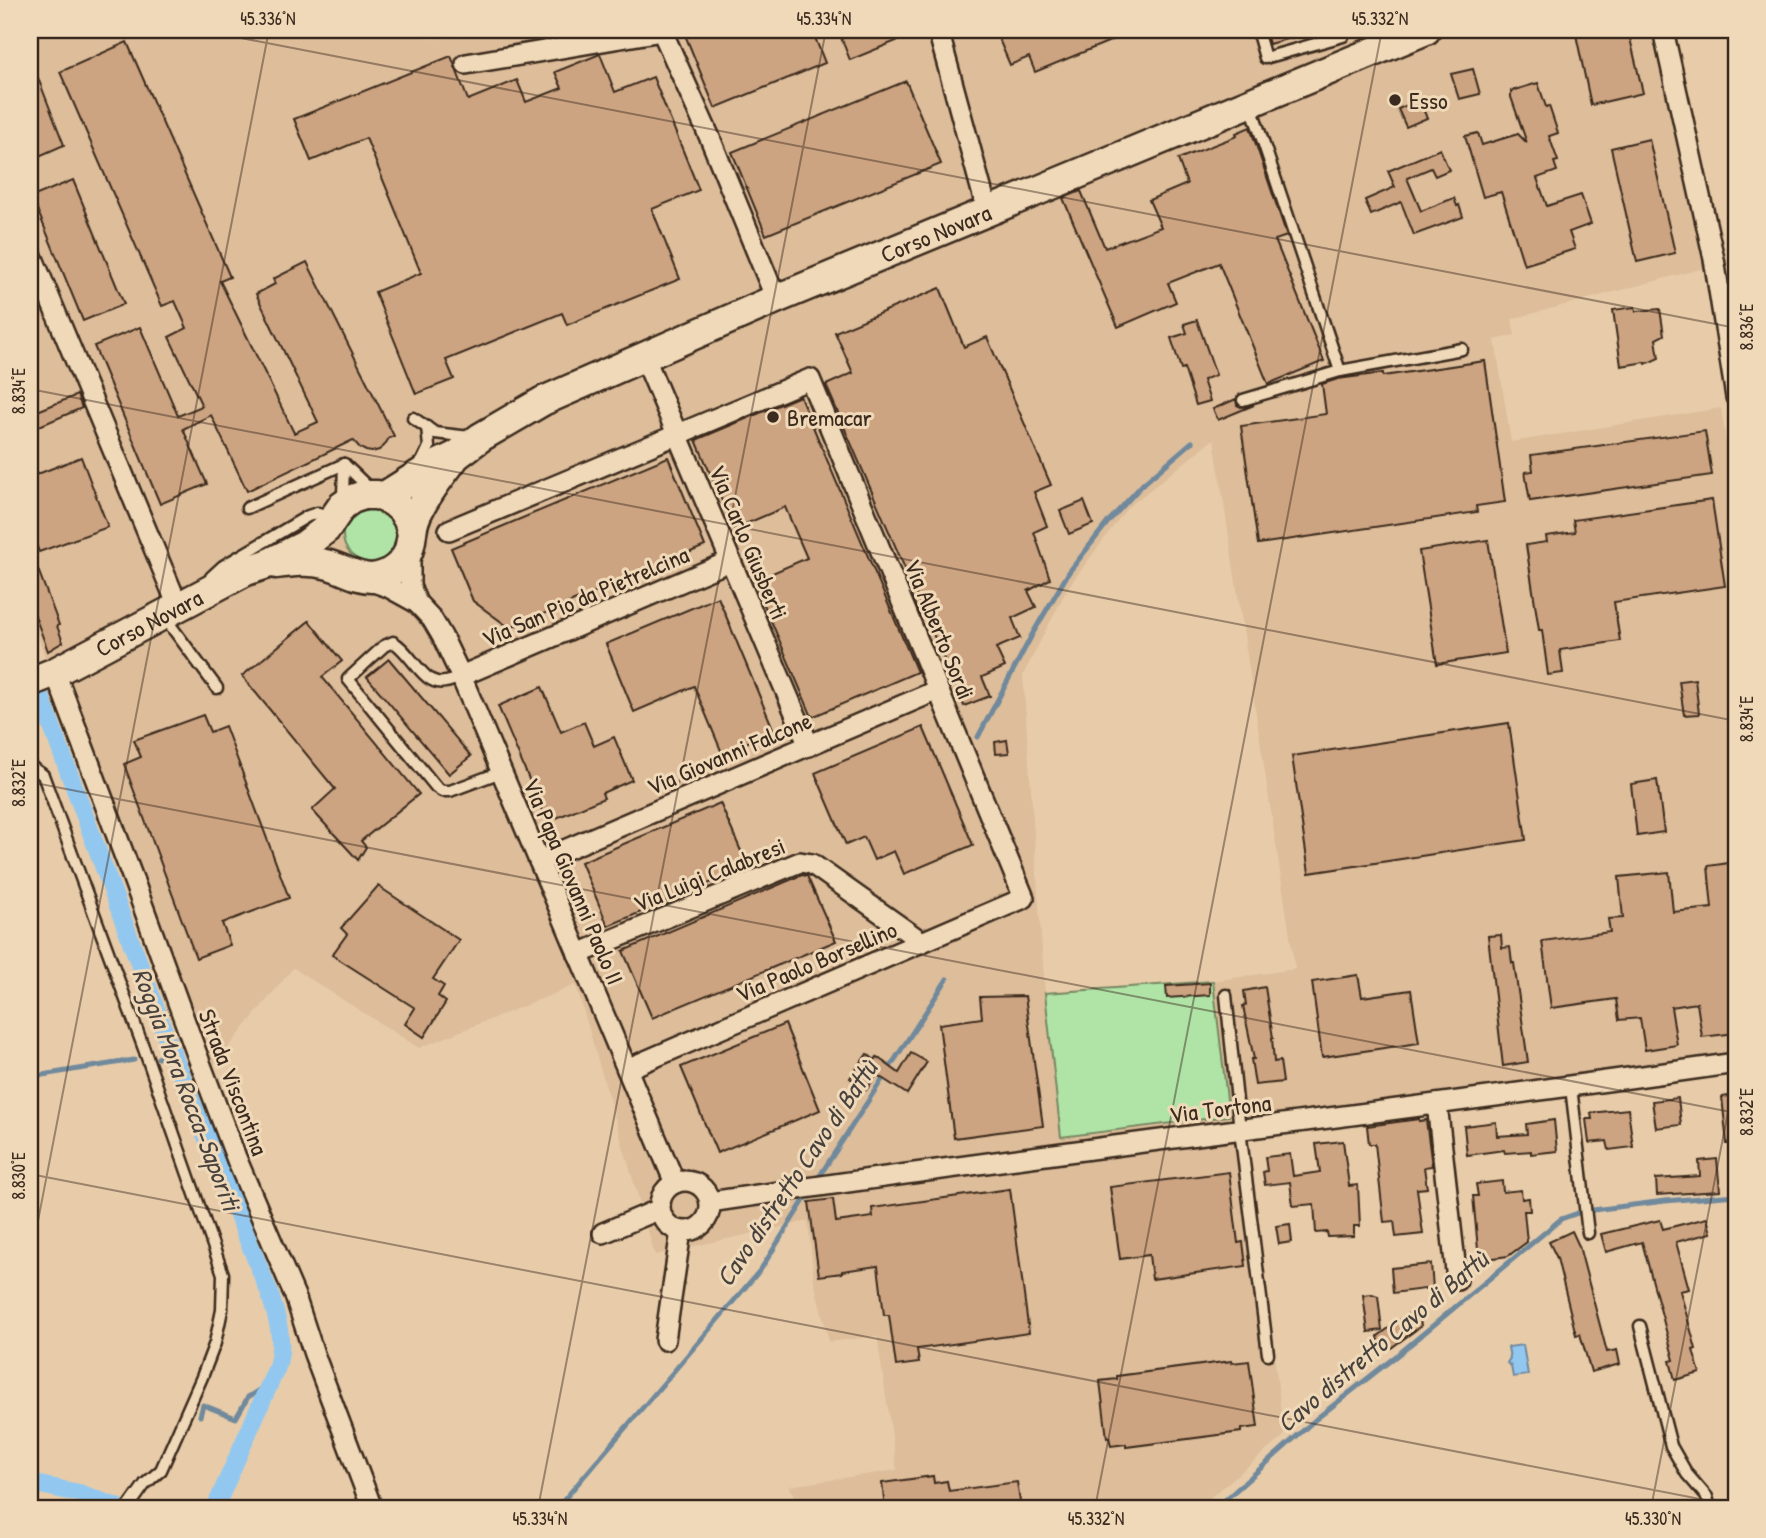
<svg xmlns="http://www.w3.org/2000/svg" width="1766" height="1538" font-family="'Patrick Hand',sans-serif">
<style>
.built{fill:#ddbd9a;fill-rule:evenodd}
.green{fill:#b0e4a6;stroke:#768762;stroke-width:2}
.water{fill:#92c8f0;stroke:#6f899c;stroke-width:2}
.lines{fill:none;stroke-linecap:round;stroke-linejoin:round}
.stream{stroke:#6f899c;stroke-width:5}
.canal{stroke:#92c8f0;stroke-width:18}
.building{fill:#cda481;stroke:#3b2a1e;stroke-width:2}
.lane-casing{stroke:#3b2a1e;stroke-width:15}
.street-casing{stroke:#3b2a1e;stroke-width:24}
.secondary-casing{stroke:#3b2a1e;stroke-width:33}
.lane{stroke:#f0d9b8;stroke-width:10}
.street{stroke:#f0d9b8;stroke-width:19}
.secondary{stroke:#f0d9b8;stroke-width:28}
.ticks{fill:none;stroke:#3b2a1e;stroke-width:2;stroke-opacity:0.45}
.poi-dot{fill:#3b2a1e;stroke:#f0d9b8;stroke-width:2.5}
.labels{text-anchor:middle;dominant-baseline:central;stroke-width:6;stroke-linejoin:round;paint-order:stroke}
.poi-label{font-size:24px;fill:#3b2a1e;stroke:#f0d9b8;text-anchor:start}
.street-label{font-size:24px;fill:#3b2a1e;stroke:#f0d9b8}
.water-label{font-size:26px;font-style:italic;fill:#48423e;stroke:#f0d9b8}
.neatline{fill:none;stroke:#3b2a1e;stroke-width:2.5}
.ticks-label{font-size:18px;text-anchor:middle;fill:#3b2a1e}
</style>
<rect width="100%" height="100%" fill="#e8cca9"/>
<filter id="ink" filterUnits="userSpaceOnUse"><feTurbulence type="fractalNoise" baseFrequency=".0143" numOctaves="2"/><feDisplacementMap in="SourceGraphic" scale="14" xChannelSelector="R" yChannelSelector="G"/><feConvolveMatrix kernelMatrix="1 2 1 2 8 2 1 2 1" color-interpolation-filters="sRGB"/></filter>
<g filter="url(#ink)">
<path class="built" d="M30 30H386L434 39 527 30H1651L1704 268 1512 319 1515 335 1495 340 1511 442 1721 408 1736 506V1057L1245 1119 1284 1436 1198 1508H800L789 1486 897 1470 877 1336 829 1342 814 1281 808 1221 655 1255 576 985 419 1048 293 968 214 1065 94 760 75 696 46 659 30 616ZM1214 439 1295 969 1213 981 1061 1137 1045 993 1023 675 1067 589 1127 508Z"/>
<g class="green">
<circle cx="370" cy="535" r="27"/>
<polygon points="1213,981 1229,1116 1061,1137 1045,993"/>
</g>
<polygon class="water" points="1523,1345 1528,1375 1513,1377 1511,1366 1507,1363 1510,1358 1508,1347"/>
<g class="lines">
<g class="stream">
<polyline points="978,737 1033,633 1069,572 1108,522 1143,484 1192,442"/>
<polyline points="158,1058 171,1050"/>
<polyline points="30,1077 134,1060"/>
<polyline points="817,1180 947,979"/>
<polyline points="1593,1210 1665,1201 1736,1195"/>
<polyline points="200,1416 203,1405 236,1418 248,1397 269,1384"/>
<polyline points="557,1508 761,1269 808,1194"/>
<polyline points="1216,1508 1316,1419 1400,1353 1561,1219 1578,1213"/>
</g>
<g class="canal">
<path d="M30 667 171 1050 269 1292C277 1317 285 1340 277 1367L215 1508"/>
<polyline points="30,1483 79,1493 119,1508"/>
</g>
</g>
<g class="building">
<polygon points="683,30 812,30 825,63 715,108"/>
<polygon points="838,30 923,30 850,60"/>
<polygon points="995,30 1137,30 1035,72 1029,57 1010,65"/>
<polygon points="1265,30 1304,30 1305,34 1269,44"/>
<polygon points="1575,30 1628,30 1643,93 1591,105"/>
<polygon points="127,42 230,277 220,281 294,433 318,422 256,294 275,284 273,279 307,262 394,436 389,438 384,446 379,450 372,452 366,451 360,448 353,440 247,491 211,415 183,429 207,484 160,504 94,346 140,327 178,416 202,406 169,337 187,328 175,301 162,306 60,72"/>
<polygon points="600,54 615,92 653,77 699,190 652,209 680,279 567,325 562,313 446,360 454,379 416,394 375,292 421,273 366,138 311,161 294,119 451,56 468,100 517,80 526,102 562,88 555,72"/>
<polygon points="31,60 64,145 30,160 30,61"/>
<polygon points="1473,69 1480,94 1459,99 1451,74"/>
<polygon points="906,81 941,164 766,235 732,152"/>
<polygon points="1538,83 1546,107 1549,106 1558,133 1549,136 1558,161 1554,162 1557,171 1537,178 1547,206 1581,195 1591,224 1569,232 1575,249 1524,265 1501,192 1483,197 1465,136 1478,133 1482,145 1518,134 1527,143 1511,97 1511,91"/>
<polygon points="1419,100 1427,118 1406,127 1398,109"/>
<polygon points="1250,127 1287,236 1275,240 1324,361 1268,384 1219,263 1168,283 1176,302 1118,327 1063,198 1081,191 1105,248 1161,227 1149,200 1187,184 1178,159 1237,136 1236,133"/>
<polygon points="1649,139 1675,253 1637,262 1611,148"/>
<polygon points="1440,149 1449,170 1435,176 1431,168 1407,178 1421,211 1454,198 1457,206 1459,205 1463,217 1414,235 1401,202 1371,215 1365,200 1395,187 1388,171"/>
<polygon points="73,180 124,304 83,321 32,197"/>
<polygon points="940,288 964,347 987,337 1051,485 1034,492 1047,526 1034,532 1050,579 1028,591 1036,607 1012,618 1020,638 996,648 1005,667 982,677 990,696 964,706 826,385 853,373 835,332"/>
<polygon points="1635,307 1636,311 1660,309 1664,335 1656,339 1659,358 1646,364 1645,362 1621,366 1613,310"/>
<polygon points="1197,320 1216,375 1203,380 1210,401 1196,405 1184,368 1181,369 1171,338 1187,333 1184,324"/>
<polygon points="1485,361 1505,502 1476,506 1477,512 1258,544 1241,426 1326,414 1322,384 1338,379 1383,373 1383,376"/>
<polygon points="77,395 82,408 30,430 30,414"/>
<polygon points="800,396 917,672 812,717 754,581 807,558 785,507 734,529 696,440"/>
<polygon points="1236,399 1237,405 1241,407 1254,405 1218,420 1213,409"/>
<polygon points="1705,431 1712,475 1530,501 1525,472 1533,471 1531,455"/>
<polygon points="81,457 108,527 39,552 30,529 30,477"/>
<polygon points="668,457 705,546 510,628 473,601 451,548"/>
<polygon points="1712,500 1725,586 1614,602 1620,641 1560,650 1563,673 1548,675 1542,630 1539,630 1526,545 1547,542 1546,536 1575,532 1573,520"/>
<polygon points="1084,501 1093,524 1069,534 1060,511"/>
<polygon points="1488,540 1506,653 1437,664 1419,551"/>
<polygon points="30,551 31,551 59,625 57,626 63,642 48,651 32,608 34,607 30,596"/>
<polygon points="718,597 774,731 722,753 694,686 634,712 606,644"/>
<polygon points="309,621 342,661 322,677 419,794 361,841 366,847 358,860 312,810 335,789 242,676"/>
<polygon points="389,659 471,756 449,774 367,677"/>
<polygon points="1695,679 1699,714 1684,715 1679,681"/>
<polygon points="542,687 561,732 584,722 594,746 614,737 632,780 602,793 604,798 547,822 498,706"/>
<polygon points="203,715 210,732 225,726 289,898 222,923 230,945 196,958 124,764 141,757 134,740"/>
<polygon points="1509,723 1526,840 1309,873 1292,756"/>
<polygon points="923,727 973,845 904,874 894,851 874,860 864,837 846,845 815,773"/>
<polygon points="1007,740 1009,753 996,754 995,742"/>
<polygon points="1657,780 1664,832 1637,836 1631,784"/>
<polygon points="720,803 748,867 608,926 581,862"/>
<polygon points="1736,862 1736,1033 1702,1037 1697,1003 1671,1007 1677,1045 1645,1050 1640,1018 1619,1020 1616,999 1551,1008 1542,941 1610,932 1608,919 1623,918 1619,877 1669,872 1673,912 1712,908 1708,866"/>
<polygon points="802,875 807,876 836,941 652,1018 623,951"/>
<polygon points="378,886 459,940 433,979 444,986 438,996 446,1002 424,1037 405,1024 415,1008 332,955 347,934 341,928"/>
<polygon points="1501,935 1502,948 1510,947 1512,963 1514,963 1528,1062 1503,1066 1488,936"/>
<polygon points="1358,975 1362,997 1411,990 1419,1043 1322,1057 1312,982"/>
<polygon points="1210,983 1210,995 1167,998 1166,986"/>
<polygon points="1265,987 1273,1038 1272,1038 1274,1062 1280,1061 1283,1082 1255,1085 1251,1059 1254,1059 1243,1006 1246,1005 1244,991"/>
<polygon points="1025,996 1043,1126 954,1138 939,1024 982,1018 980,997"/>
<polygon points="785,1024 820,1110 717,1153 681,1067"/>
<polygon points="911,1053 927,1062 907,1094 877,1075 866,1090 850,1078 867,1054 875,1060 877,1057 899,1073"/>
<polygon points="1735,1095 1736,1144 1727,1144 1722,1097"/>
<polygon points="1678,1098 1681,1125 1656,1128 1652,1101"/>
<polygon points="1628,1109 1633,1147 1609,1150 1607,1141 1589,1143 1586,1119 1592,1119 1591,1113"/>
<polygon points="1419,1119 1419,1121 1426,1120 1432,1166 1424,1167 1427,1188 1417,1189 1423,1234 1396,1237 1394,1221 1384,1222 1375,1144 1369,1144 1367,1126"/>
<polygon points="1554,1120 1557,1151 1531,1154 1531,1151 1505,1153 1504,1150 1467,1155 1464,1126 1496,1122 1497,1136 1527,1134 1526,1124"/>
<polygon points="1343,1141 1349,1186 1358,1185 1360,1226 1354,1226 1354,1236 1328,1237 1327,1232 1316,1233 1314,1204 1293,1206 1290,1182 1265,1185 1263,1172 1267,1171 1265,1157 1290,1154 1293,1176 1320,1172 1316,1144"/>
<polygon points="1717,1159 1720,1191 1657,1195 1656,1179 1700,1176 1699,1161"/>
<polygon points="1229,1172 1238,1243 1243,1242 1246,1266 1152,1279 1149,1255 1120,1259 1110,1187"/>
<polygon points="1502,1181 1503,1192 1521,1190 1522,1199 1529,1198 1530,1211 1524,1211 1527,1242 1508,1256 1479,1260 1473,1196 1478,1196 1476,1184"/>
<polygon points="1010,1189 1029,1333 917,1349 919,1363 896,1366 889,1315 884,1315 878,1266 842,1271 842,1273 819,1276 809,1202 833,1199 836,1222 873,1217 872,1208"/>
<polygon points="1707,1218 1711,1233 1676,1242 1689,1289 1680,1291 1696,1349 1693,1350 1700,1373 1675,1380 1670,1361 1674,1360 1642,1242 1606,1252 1601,1234 1660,1220 1663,1229"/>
<polygon points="1290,1224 1292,1242 1279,1244 1276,1226"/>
<polygon points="1572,1231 1579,1246 1607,1352 1617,1350 1620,1364 1591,1372 1580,1334 1576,1335 1557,1258 1549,1242"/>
<polygon points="1431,1264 1433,1288 1393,1293 1391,1268"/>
<polygon points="1372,1294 1378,1296 1382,1330 1368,1332 1363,1295"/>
<polygon points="1411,1312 1420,1317 1421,1326 1391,1348 1380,1349 1378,1336"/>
<polygon points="1232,1361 1232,1363 1249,1361 1258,1427 1241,1429 1241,1432 1126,1447 1126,1444 1111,1446 1109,1437 1107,1438 1100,1381 1117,1379 1117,1376"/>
<polygon points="933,1476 934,1483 947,1481 949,1491 1017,1482 1021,1508 885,1508 882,1483"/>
</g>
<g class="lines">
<g class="lane-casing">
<g id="lane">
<polyline points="1257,30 1265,58 1343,36"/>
<polyline points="1340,371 1462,349"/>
<polyline points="1243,400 1340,371 1251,106"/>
<polyline points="413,418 435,433 470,437"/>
<polyline points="344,464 371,490"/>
<polyline points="420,466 429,447 427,427"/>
<polyline points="340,501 343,496 344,464"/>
<polyline points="247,508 344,464"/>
<polyline points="211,577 223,566 308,516 317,513 332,515"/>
<polyline points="165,618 217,688"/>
<path d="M461 676C456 678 450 682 445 682 423 687 411 651 393 642L384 646 348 679 436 787 442 791H450L501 772"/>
<polyline points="30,766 43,775 144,1049 223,1274 222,1310 215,1343 202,1377 161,1470 145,1484 128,1508"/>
<polyline points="1226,995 1240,1130 1268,1354"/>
<polyline points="1571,1087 1588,1233"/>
<polyline points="1640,1326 1671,1446 1687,1474 1707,1497 1710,1508"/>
</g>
</g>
<g class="street-casing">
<g id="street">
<polyline points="938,30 987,210"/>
<polyline points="1663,30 1714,259 1736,397"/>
<polyline points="466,64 662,31 710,138 776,299"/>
<polyline points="30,251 178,606"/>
<polyline points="644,356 809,746"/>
<polyline points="449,530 810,379 1024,898 627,1069"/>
<polyline points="410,549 410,586 417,603 432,619 442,636 461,676 675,1183"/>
<polyline points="365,579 388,587 417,603"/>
<polyline points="55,672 132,876 196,1052 237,1160 295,1296 314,1354 372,1508"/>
<polyline points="461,676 730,561"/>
<polyline points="539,861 938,690"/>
<polyline points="578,954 800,862 812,864 922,942"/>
<polyline points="1437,1104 1457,1280"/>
<circle cx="685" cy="1206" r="25"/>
<path d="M710 1202C1051 1151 1394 1112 1736 1063"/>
<polyline points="603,1233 660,1209"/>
<polyline points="665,1340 681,1231"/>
</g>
</g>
<g class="secondary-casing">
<g id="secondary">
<path id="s1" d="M383 497 426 470 457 455 481 437 543 401 776 299 1426 30"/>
<path d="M276 564C292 562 309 560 325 564 341 567 355 578 371 578 389 577 407 563 410 545 413 533 411 527 417 514 426 494 440 477 453 460"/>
<path id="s2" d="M30 682 55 672 246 571 267 564 305 545 326 529 342 506 352 499 364 495H377L393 502 402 510 408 520 411 530"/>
</g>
</g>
<use href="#lane" class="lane"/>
<use href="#street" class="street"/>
<use href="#secondary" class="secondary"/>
</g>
</g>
<path class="ticks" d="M200 30 1736 328M30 389 1736 721M30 782 1736 1113M30 1174 1736 1506M30 1262 269 30M538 1508 826 30M1095 1508 1382 30M1651 1508 1736 1071"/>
<g class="poi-dot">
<circle cx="1395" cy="100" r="7"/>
<circle cx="773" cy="417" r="7"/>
</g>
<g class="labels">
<g class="poi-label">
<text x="1409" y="100">Esso</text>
<text x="787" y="417">Bremacar</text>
</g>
<g class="street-label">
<text stroke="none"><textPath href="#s1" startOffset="614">Corso Novara</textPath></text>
<text transform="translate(749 542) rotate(67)">Via Carlo Giusberti</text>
<text transform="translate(585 596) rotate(-23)">Via San Pio da Pietrelcina</text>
<text stroke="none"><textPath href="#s2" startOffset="133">Corso Novara</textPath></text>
<text transform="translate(940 629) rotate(68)">Via Alberto Sordi</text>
<text transform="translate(729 753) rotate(-23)">Via Giovanni Falcone</text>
<text transform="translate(709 874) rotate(-22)">Via Luigi Calabresi</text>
<text transform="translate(574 881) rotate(67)">Via Papa Giovanni Paolo II</text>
<text transform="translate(816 961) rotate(-23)">Via Paolo Borsellino</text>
<text transform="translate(234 1082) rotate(69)">Strada Viscontina</text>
<text transform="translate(1220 1108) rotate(-7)">Via Tortona</text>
</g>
<g class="water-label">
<text transform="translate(187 1089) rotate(69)">Roggia Mora Rocca-Saporiti</text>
<text transform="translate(796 1173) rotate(-56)">Cavo distretto Cavo di Battù</text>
<text transform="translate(1382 1341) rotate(-40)">Cavo distretto Cavo di Battù</text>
</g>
</g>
<rect width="1766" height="1538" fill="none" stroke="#f0d9b8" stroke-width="77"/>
<rect x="38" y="38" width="1690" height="1462" class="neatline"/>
<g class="ticks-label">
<text x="268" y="25">45.336°N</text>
<text x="824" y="25">45.334°N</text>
<text x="1380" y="25">45.332°N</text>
<text transform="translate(1747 327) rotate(-90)" y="6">8.836°E</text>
<text transform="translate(19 391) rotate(-90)" y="6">8.834°E</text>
<text transform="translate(1747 719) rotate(-90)" y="6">8.834°E</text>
<text transform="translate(19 783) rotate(-90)" y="6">8.832°E</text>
<text transform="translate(1747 1112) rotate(-90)" y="6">8.832°E</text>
<text transform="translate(19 1176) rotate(-90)" y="6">8.830°E</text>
<text x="540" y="1525">45.334°N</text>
<text x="1096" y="1525">45.332°N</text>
<text x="1653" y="1525">45.330°N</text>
</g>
</svg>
